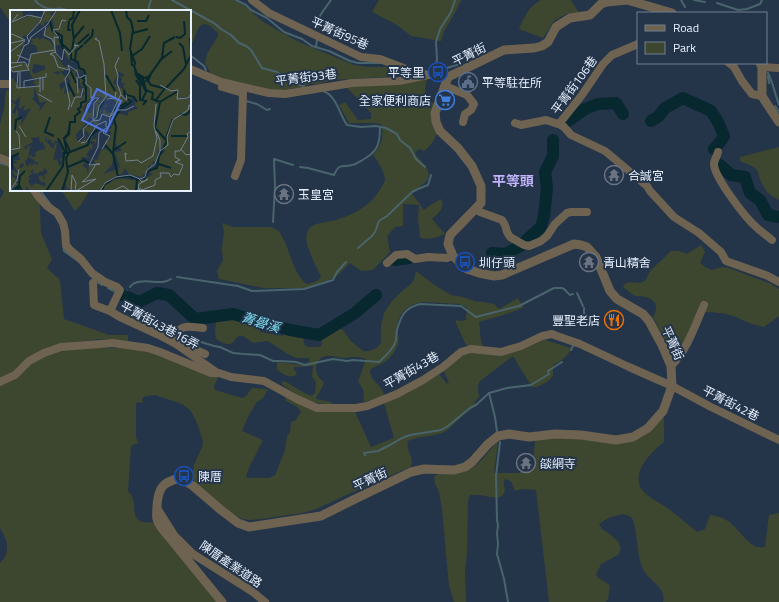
<svg xmlns="http://www.w3.org/2000/svg" width="779" height="602" font-family="'Titillium Web','Noto Sans TC',sans-serif">
<style>
.green{fill:#3d472f}
.lines{fill:none;stroke-linecap:round;stroke-linejoin:round}
.stream{stroke:#49646c;stroke-width:2}
.river{stroke:#06282e;stroke-width:12}
.minor{stroke:#6e6251;stroke-width:8}
.tertiary{stroke:#6e6251;stroke-width:9}
.labels{text-anchor:middle;dominant-baseline:central;stroke-width:4;stroke-linejoin:round;paint-order:stroke}
.street-label{font-size:12px;fill:#e6f0fe;stroke:#243449}
.poi-label{font-size:12px;fill:#e6f0fe;stroke:#243449;text-anchor:start}
.water-label{font-size:13px;font-style:italic;fill:#80e1f6;stroke:#243449}
.quarter-label{font-size:14px;font-weight:bold;fill:#c3b5fc;stroke:#243449}
.inset-river{fill:none;stroke:#06282e;stroke-width:2}
.inset-road{fill:none;stroke:#727f91;stroke-width:1}
.view{fill:#4f76e2;fill-opacity:0.15;stroke:#4f76e2;stroke-width:2}
.inset-edge{fill:none;stroke:#e6f0fe;stroke-width:2}
</style>
<rect width="100%" height="100%" fill="#243449"/>
<g class="green">
<polygon points="0,0 234,0 246,7 262,21 277,30 301,43 354,65 368,67 386,67 392,71 391,75 385,77 332,80 319,84 311,84 299,88 293,88 286,91 280,92 223,79 211,74 205,63 207,54 218,36 218,33 209,25 204,24 199,27 190,48 190,11 11,11 11,23 0,7"/>
<polygon points="379,0 461,0 456,11 444,31 441,41 411,36 397,25 372,12"/>
<path d="M541 0H571L579 13 566 14 554 21 543 38 519 29C524 17 529 6 541 0Z"/>
<path d="M427 79 425 88 426 100 434 103 431 115 438 131C435 139 431 146 424 151L419 149 415 153 416 155C421 161 433 171 427 180 425 184 415 189 411 192L424 210 432 204 441 199C446 208 438 213 432 219L445 234C437 237 428 241 420 237L418 218 419 205 403 204V226L395 227 387 236 390 252 373 270 361 271 350 263 338 275 331 279 307 288H264L219 279 217 271 223 260 222 249 224 231 222 223 233 227H270C273 228 276 229 279 231 281 234 283 239 285 242 290 254 296 278 307 284 312 283 318 281 321 277 317 266 303 245 307 233 310 221 330 223 339 219 357 213 374 203 382 186 383 185 385 181 385 180 385 173 378 161 373 155 381 146 385 136 381 124 371 122 360 124 349 123L339 105 345 102 358 120 371 119V113L354 95 346 87 398 84Z"/>
<polygon points="11,88 11,190 39,190 41,233 52,259 47,268 60,280 64,319 109,335 128,335 128,343 123,340 100,339 61,344 18,368 10,374 0,379 0,199 2,196 4,191 0,188 0,124 4,110 6,91"/>
<path d="M779 147V200C769 196 764 189 760 179 759 176 758 172 757 170 753 165 745 164 740 161V157Z"/>
<polygon points="61,190 90,190 80,206 75,211"/>
<path d="M701 245 705 252 700 263 705 267 712 270 722 267 729 268 769 283 779 289V316L764 327C751 325 744 320 733 316 724 313 714 312 704 312L687 339 674 357 653 317C658 308 658 301 646 297 642 296 637 297 633 295 630 293 626 289 623 287 627 278 636 285 643 282 647 280 648 274 650 271 657 264 664 258 671 251H679L687 254Z"/>
<path d="M416 271 436 286 451 295 463 297 477 302V301L494 304 499 309 518 298 520 302 524 307C510 314 494 317 479 322L481 341 483 346 471 348 466 345 456 323V320L461 321 466 320 467 308 464 306 459 304 424 302C412 303 402 309 398 321 398 322 397 326 397 327 397 334 401 339 397 346 394 354 388 361 381 364 377 366 373 367 370 370 370 383 384 385 384 396L364 402C364 393 364 388 358 382L366 359C357 356 352 357 343 358 335 358 326 352 319 360 317 363 316 366 316 369 316 375 320 379 324 382 322 390 318 392 316 399L331 402 332 404 331 405C325 404 318 403 312 402 302 399 292 391 284 386L281 383 282 382 284 381C294 386 302 393 312 396L315 392 316 382 312 377 313 366 294 367V369L297 374C290 380 282 374 277 369V362L302 365 310 361 309 358H296L286 353 268 341 253 343C233 326 238 346 227 344 224 344 220 341 217 340 214 333 215 327 217 319 230 313 244 318 257 322L258 325 260 332 283 336V331L285 330 290 332 302 333 305 346 310 347H320L322 344 321 340 323 338 338 329H341L343 330 351 341 363 351C370 352 377 349 381 343V326L384 313 392 301 402 291 411 284 414 279Z"/>
<path d="M542 339 571 348C569 356 560 362 553 365V376C548 382 541 387 532 387L513 356 480 381 478 386V393L480 396 474 402 476 404C471 410 464 414 459 419 454 424 449 430 442 433 431 437 418 436 408 441 408 443 407 446 408 448 409 455 415 460 410 467L351 493 314 510 302 513 261 519 249 520 243 519 234 515 195 484 192 475 194 465 202 447 203 441 197 423 191 411 182 404 155 395 146 396 142 398 143 402 136 403V437L138 443 131 446 128 491C130 493 132 496 133 499 136 507 131 519 143 522 147 523 153 522 157 522L219 602H0V563C12 552 7 540 0 528V385L29 364 63 348H131L156 353 219 376 214 386 215 390 242 398 246 396 252 388 268 389 264 397 256 403 248 417 242 431 263 440 248 470 246 477 249 478H269L275 475 285 450 287 436 290 432 291 422 296 420 301 411 296 406 286 401 285 398 286 396 303 404 354 410 361 425 371 447 394 438 384 403 439 374 447 384 449 382 444 372 457 358 464 355 474 353 489 354Z"/>
<path d="M664 417V442C651 452 629 474 643 491 649 498 658 502 666 507 677 515 687 524 697 532L705 529 710 515C716 516 722 517 728 521 737 527 749 547 759 547 761 548 763 547 765 547L769 515 779 513V602H663C667 587 648 581 643 569 642 566 640 563 640 560 637 551 637 523 631 517 628 515 623 514 619 515 612 516 605 519 599 524L602 529C610 534 627 544 618 555L601 564 596 575C601 582 605 580 610 586L608 599 606 602H549L536 490 522 489 515 491 512 483 507 479 504 480C503 484 506 489 504 493 501 501 486 496 480 495 477 495 473 495 470 495L468 501 467 552 465 573 466 602H454L449 586 442 509 439 492 435 484 434 477C442 469 457 475 468 470 480 466 488 450 498 442L494 473H520V470L535 467 534 453 535 440 563 437 615 443Z"/>
</g>
<g class="lines">
<g class="stream">
<path d="M35 0C38 5 46 9 52 9 59 9 62 7 69 11"/>
<polyline points="172,0 210,21 214,23 221,29 231,35 239,43 246,46 251,50 262,68 277,72 296,84 304,86"/>
<polyline points="236,0 246,5 251,10 267,18 284,32 302,39 312,46 329,51 350,61 358,63 381,63"/>
<polyline points="681,0 685,7"/>
<polyline points="694,0 705,2"/>
<polyline points="717,3 738,10 747,9 760,4 762,0"/>
<polyline points="149,11 149,6 151,0"/>
<path d="M318 27C317 16 325 9 331 0"/>
<polyline points="316,47 317,39"/>
<polyline points="190,55 204,66 206,70"/>
<polyline points="435,71 437,59 436,42 440,29 451,12 455,0"/>
<polyline points="437,71 460,64"/>
<path d="M768 73C773 83 775 94 779 105"/>
<polyline points="768,76 769,83"/>
<path d="M323 91C337 96 339 114 347 125L361 127 376 126 386 128 397 134 400 140 410 148 416 159 425 167"/>
<polyline points="246,101 257,104 267,110 270,109"/>
<polyline points="775,106 779,112"/>
<polyline points="0,163 7,165"/>
<path d="M300 167 308 168 334 175C340 162 341 168 352 165 355 165 358 162 361 161 377 152 380 146 380 127"/>
<polyline points="40,190 51,205"/>
<polyline points="273,222 275,186 274,159 293,165"/>
<polyline points="63,244 64,251 79,262"/>
<polyline points="358,248 372,236 375,232 379,221 387,216 412,192 418,189 428,185 431,175"/>
<polyline points="91,276 95,281 102,285"/>
<polyline points="177,277 238,286 252,291 304,289 333,280 337,272 346,262"/>
<path d="M130 287C132 285 133 283 135 283 147 278 161 286 171 279"/>
<polyline points="108,288 114,291"/>
<polyline points="577,293 583,306"/>
<polyline points="123,300 127,291"/>
<polyline points="129,305 153,319 166,324 173,329"/>
<polyline points="584,308 584,319"/>
<path d="M181 335 189 339 198 341 214 346 220 347 233 353 244 354 260 355 273 361H280L296 362 305 365 333 359 347 361 353 360 379 362C384 357 392 351 395 343 397 339 396 334 397 330 401 315 405 308 420 304L461 306 476 317 519 306 554 288H562L564 289 570 295 573 294"/>
<polyline points="571,350 574,344"/>
<polyline points="489,393 495,417 497,432"/>
<polyline points="500,442 496,476 497,520 498,525 497,533 498,544 497,554 504,579 508,602"/>
<polyline points="365,455 364,453 378,451 390,445 402,438 410,435 441,430 448,426 470,408 476,405 489,393 507,388 531,385 549,374 548,371 562,362"/>
</g>
<g class="river">
<polyline points="568,121 585,109 598,104 616,103 623,114"/>
<polyline points="651,121 658,117 665,108 683,98 711,111 718,122 724,136 721,141 714,149"/>
<polyline points="720,165 731,175 745,177 750,193 760,200 768,215 779,217"/>
<polyline points="492,253 506,254 520,246 541,227 544,216 547,188 545,172 553,156 553,140"/>
<polyline points="395,260 409,258"/>
<polyline points="122,295 139,302 157,293 169,295 195,319 233,314 290,330 319,335 355,313 376,295"/>
</g>
<g class="minor">
<polyline points="252,0 269,13 361,57 380,59 414,72 428,75 435,75 448,77"/>
<polyline points="638,44 612,55 603,64 582,95 559,124 564,127 571,135 605,151 647,186 650,191 674,217 699,233 721,252 726,261 768,276 779,282"/>
<polyline points="729,63 734,67 742,81 752,94 762,96"/>
<polyline points="762,67 779,68"/>
<polyline points="190,69 221,82 269,93 285,94 352,83 399,81 428,75"/>
<polyline points="0,84 11,84"/>
<polyline points="445,86 467,95 474,104 471,110 465,114 463,122"/>
<polyline points="222,87 243,93 241,160 235,176"/>
<polyline points="515,123 521,125 546,120 555,123 559,124"/>
<path d="M718 152C717 156 714 161 714 164 714 177 745 217 755 226 760 231 766 235 772 240"/>
<polyline points="0,158 10,162 11,164"/>
<polyline points="34,190 38,196 47,206 57,213 63,223 65,231 66,245 69,249 80,258 92,273 105,282 117,287 120,290 110,311"/>
<polyline points="476,208 480,212 502,220 505,225 507,232 510,237 524,245 529,246 541,241 547,236 555,224 567,213 571,212 587,212"/>
<polyline points="387,263 396,255 407,254 415,259 428,257 447,258 453,256"/>
<polyline points="93,283 94,305 110,311 120,317 159,335 176,344 216,372"/>
<path d="M185 345 176 336C180 323 192 327 203 328"/>
<polyline points="189,347 205,354"/>
<path d="M671 366C687 350 695 326 704 305"/>
<polyline points="0,382 15,375 29,361 44,353 61,347 113,343 148,348 160,352 211,373 219,373 231,377 264,381 297,399 317,408 356,408 367,406 397,394 423,380 443,367 461,352 471,349 501,352 521,346 542,336 552,334 557,336 580,344 629,367 672,386 711,407 779,440"/>
<polyline points="157,508 174,535 193,554 253,592 265,602"/>
</g>
<g class="tertiary">
<polyline points="760,63 762,67 762,96 767,104 779,122"/>
<path d="M222 602 169 537C165 532 159 526 157 519 156 515 157 510 157 506 158 489 162 482 180 478L193 486 221 510 238 523 249 527 321 516 351 501 411 472 424 469 454 470 465 467 472 462 488 444 498 436 509 434 529 437 555 434 581 435 616 440 633 437 648 428 663 411 672 386 671 366 662 345 649 321 643 314 617 299 610 291 596 257 587 247 581 245 574 244 502 275 494 276 479 273 467 269 453 256 448 244 450 235 481 203V186L472 166 458 148 440 131 436 122 435 113 448 77 504 50 534 48 542 46 548 42 556 27 562 23 570 18 590 15 601 4 607 2 627 0 672 13"/>
</g>
</g>
<defs>
<g id="bus-ring" transform="scale(1)"><circle r="9.5" fill="#243449" stroke="#1a4fb4" stroke-width="1.5"/><path d="M-5-6H5V4H4V6H2V4H-2V6H-4V4H-5ZM-3.5-4V0h7V-4ZM-3.5 1.2v1.5H-2V1.2ZM2 1.2v1.5H3.5V1.2Z" fill="#1a4fb4"/></g>
<g id="civic-ring" transform="scale(1)"><circle r="9.5" fill="#243449" stroke="#5c6f8a" stroke-width="1.5"/><path d="M-.6-6.5H3V-4.5H.6V-3L4-1V1h2V6H-6V1h2V-1L-.6-3ZM-1.2 2.5V6h2.4V2.5Z" fill="#5c6f8a"/></g>
<g id="supermarket-ring" transform="scale(1)"><circle r="9.5" fill="#243449" stroke="#3f7fe0" stroke-width="1.5"/><path d="M-6-5.5h2.5l.6 2H6L4.5 2H-2.5L-4.4-4H-6ZM-1.5 3.2a1.3 1.3 0 1 0 .1 0ZM3 3.2a1.3 1.3 0 1 0 .1 0Z" fill="#3f7fe0"/></g>
<g id="temple-ring" transform="scale(1)"><circle r="9.5" fill="#243449" stroke="#6b7280" stroke-width="1.5"/><path d="M0-6L5-2H3V0L6.5 2.5H4V6H1.5V3h-3V6H-4V2.5H-6.5L-3 0V-2H-5Z" fill="#6b7280"/></g>
<g id="restaurant-ring" transform="scale(1)"><circle r="9.5" fill="#243449" stroke="#e8710a" stroke-width="1.5"/><path d="M-5-6h1v4h1v-4h1v4h1v-4h1v5L-1.5 .5V6h-2V.5L-5-1ZM5-6V6H3V1.5H1.5Q1.5-4 5-6Z" fill="#e8710a"/></g>
</defs>
<g fill-rule="evenodd">
<use href="#bus-ring" x="438" y="72"/>
<use href="#civic-ring" x="468" y="82"/>
<use href="#supermarket-ring" x="445" y="100"/>
<use href="#temple-ring" x="614" y="175"/>
<use href="#temple-ring" x="284" y="194"/>
<use href="#bus-ring" x="465" y="262"/>
<use href="#temple-ring" x="589" y="262"/>
<use href="#restaurant-ring" x="614" y="320"/>
<use href="#temple-ring" x="526" y="463"/>
<use href="#bus-ring" x="184" y="476"/>
</g>
<g class="labels">
<g class="street-label">
<text transform="translate(340 33) rotate(24)">平菁街95巷</text>
<text transform="translate(469 54) rotate(-26)">平菁街</text>
<text transform="translate(306 77) rotate(-7)">平菁街93巷</text>
<text transform="translate(574 85) rotate(-54)">平菁街106巷</text>
<text transform="translate(160 325) rotate(28)">平菁街43巷16弄</text>
<text transform="translate(673 343) rotate(66)">平菁街</text>
<text transform="translate(411 370) rotate(-30)">平菁街43巷</text>
<text transform="translate(731 403) rotate(27)">平菁街42巷</text>
<text transform="translate(370 479) rotate(-25)">平菁街</text>
<text transform="translate(231 564) rotate(34)">陳厝產業道路</text>
</g>
<g class="poi-label">
<text x="424" y="72" text-anchor="end">平等里</text>
<text x="482" y="82">平等駐在所</text>
<text x="431" y="100" text-anchor="end">全家便利商店</text>
<text x="628" y="175">合誠宮</text>
<text x="298" y="194">玉皇宮</text>
<text x="479" y="262">圳仔頭</text>
<text x="603" y="262">青山精舍</text>
<text x="600" y="320" text-anchor="end">豐聖老店</text>
<text x="540" y="463">燄網寺</text>
<text x="198" y="476">陳厝</text>
</g>
<g class="water-label">
<text transform="translate(261 322) rotate(17)">菁礐溪</text>
</g>
<g class="quarter-label">
<text x="513" y="180">平等頭</text>
</g>
</g>
<g transform="translate(10 10)">
<rect width="181" height="181" fill="#243449"/>
<path d="M1 0H12L13 6 9 10 21 5 30 7V10L34 7 33 0H46L39 4 43 6 47 0H181V83L178 88 174 87 168 89H178L181 85V181H93V178L92 181 91 178 89 181H65L64 177V181L58 178 57 181 55 171 51 181H39L40 175 39 181H20L16 176V180L19 181H8V176L6 180 4 177H0L2 166 7 170 4 176 6 172 9 174 7 171 10 158 14 156 13 153 10 154 8 166H5L3 163 5 160 6 165 7 161 3 154 8 152 3 150H10L8 144 0 145V141H4L0 138V93L2 91 6 95 2 103 6 104V99L8 101V107L12 108 11 116 21 98 13 101 15 95 9 99 10 86 5 92 3 90 0 91V69L3 68 10 78 24 77V87L22 88 30 97 29 102 37 91 30 93 24 77 28 76 23 73 26 69 23 70 27 68V72L30 68V75L31 68 35 69 36 62 35 67 22 68 19 61 4 62 0 58 2 53H0V44L2 43H0ZM42 7 44 20 39 15 33 26 41 29 44 37 40 31 33 28 29 30 28 27 24 29 21 28 23 32 20 33 26 36 28 43 20 45 19 54 4 52H7L11 44 13 39 9 38 15 35 13 33V26L17 25 29 12 32 16 35 14 33 12H38ZM46 35H53L57 47 62 52H68L67 59 63 61 58 56 54 57 45 43ZM24 54 35 56V59L24 64 22 61ZM55 58 61 60 58 67 61 72 58 74 62 80 54 84 55 76 51 80 49 74 55 71 56 67 50 62 48 65 43 62 54 61ZM72 60 74 65 70 68V73L72 78 73 76 75 77 72 83 76 82 70 90 71 79 67 78 66 81 68 69 65 64 67 61ZM107 61 115 65 109 68H112L111 73H115L113 76 118 86 115 87 120 89 125 87V96L128 98 118 102V106L109 103 102 107 104 113 102 116 99 112 102 118 98 120 101 122 100 130 95 131 96 139 91 140 87 150 84 149 85 153 81 156 79 154 78 165 77 159 72 155 76 153 72 152 71 147 81 148 76 145 80 139 78 138 82 139 83 135 79 133 80 131H84L85 135 87 128 81 130 83 126 80 124 88 113V110L84 111 83 116 74 117V124L76 120 80 126 77 133 75 134 76 126 72 131H67L66 124 76 114 72 112 75 113 79 107 82 109 84 102V99L77 98 82 100 81 103 73 101V98L80 89 88 86 93 89 85 91 86 107 92 102 90 99 94 94 89 95 87 92 91 94 97 87 101 88 107 93 106 99 102 103H97L94 98 98 96 96 94 94 98 93 101V104L100 107 111 96 121 91 114 87 113 79 103 73 108 65ZM37 126V130L38 132V130L40 129 43 134 45 131H49L53 143V148L49 149 52 151V156L49 155 47 149 43 151 47 133H45L43 139 35 130ZM29 127 30 133 32 131 34 136 36 135 34 138 37 143 33 139 25 142 26 146 22 147 21 144 19 147 29 154 26 155 25 152 22 156 20 153 17 157 15 151 18 148 20 137 23 136H18L16 140 14 137 23 132 21 128ZM106 132 107 137 111 138V141L105 142 110 158 108 157 109 161 105 158V160L93 164 102 155ZM150 133 151 140 153 139 155 141 150 147 151 141 146 159 139 161 142 164 138 168 137 166 131 171 108 168 93 174 113 163 115 158 119 164 131 167 136 163 139 155 142 156 143 151 146 152ZM34 158 38 162 34 165 35 171 32 165 28 167 31 172H35L36 177 26 173 21 176 18 170H21L18 167 23 163 20 162 23 159V163L27 164 30 161 33 162Z" fill="#3d472f" fill-rule="evenodd"/>
<path class="inset-river" d="M101 0 110 23 112 41M116 0 117 7 121 11 123 20 120 39 125 53 124 56 127 64 133 69 136 80 143 83 142 89 150 92 145 118 157 131 149 146 147 158 138 161 134 170M59 10 63 8 64 0M40 11 42 20 52 26V34L61 42V49L68 52 69 58 74 60 76 66 72 68 75 70 73 73 76 77V91L71 93V97L68 99 70 102 65 106V112H60L59 124 54 129 60 141 56 148 58 162 52 181M59 11 58 20H61M127 11H136L139 5M47 22 53 39M123 23 138 19M166 27 170 28 175 24 174 11M180 28 181 40M64 30 62 15 70 0M169 33 173 37 176 54M68 34 79 24M74 34 82 26 83 19M62 40 64 28 74 16M121 42 122 56M122 46 132 39 140 26M65 50 66 41 73 35M149 51 162 41M125 58 126 65 132 75M60 60 66 73M96 65 105 81M126 70 130 76V91M135 72 152 48 154 33 165 27M58 73 65 87M156 78 174 59 181 45M117 85 124 87 127 92M146 90 155 78M150 92 168 81M133 95 136 91 132 90 136 82 128 64 135 68 140 66 138 71 141 75 153 78M104 100 117 92M170 104 176 105 181 100M40 107 35 122 44 126M88 108 89 99 94 92M5 120 6 110 12 107M161 126H178M48 128 55 142M156 128 163 109M95 135 103 144M104 140 116 132M60 142 78 135 80 127 89 118M103 143 106 117 104 109 111 99 121 92 115 87 114 80M103 144 108 167M58 157 74 150 79 153M146 158 149 154 161 158M2 159V147L9 143M5 179 9 175 12 181M8 181 10 166 15 161M36 181 53 156 54 143H57L54 128 58 124 60 114M92 181 94 175 105 168 118 166 130 170M126 181 127 169"/>
<path class="inset-road" d="M8 4 2 12 18 5 32 8M36 17 34 25 42 29 45 35M0 25 2 24 15 30M19 32 21 27 37 15 46 1M1 33 15 30M45 40 44 27 49 28 43 20 49 19 52 10 56 11M0 42 15 31M45 42 52 50 54 39 59 45 66 36 64 35 69 36M7 45 19 50M0 53 15 52 19 60 3 62 0 58M7 53 14 36 19 33 17 26 30 12 35 0M18 57 21 44 45 40 46 42 40 44 44 46 48 57 59 60M0 58 12 55M60 61 58 55 67 61 69 68 76 65V74L81 78V88H89L84 93 83 110M8 62 7 78 30 76M10 62V78M67 67 68 83M150 75 161 81 168 80 167 89 178 88 181 84M14 78V71L36 67V63M33 80V67M30 82V67M28 84 42 92M111 85 117 90 116 85M97 89 105 88 106 82M61 97 65 87H71L73 78M58 100 60 93 55 69 60 61M75 103 78 94 84 89M101 106 108 100H116L124 96M100 107 111 84 107 73 108 65 105 56 109 47M83 111 90 110 92 104 100 107M9 116 16 127M68 132 74 126 73 119 87 107 89 96 96 87 94 54 89 31 85 29 87 28M71 133 76 132 87 115 96 111V117M92 139 100 126 93 123 94 120M171 139 176 145 181 144M0 140 10 138 9 125 6 121M150 141 158 135 157 127 163 110 178 100 179 95 181 96M117 144 115 143 116 151 128 150 131 153 143 146 147 128 144 116 146 94M128 168 132 172 138 169 129 174 128 181M0 181 7 170 9 159M61 181 62 165 66 173 65 181M66 181 86 169 72 172 78 167 86 154H90L79 155 88 137 89 123 99 116 100 107M90 181 95 173 106 167 120 165 130 169 135 167 137 160 145 154 150 141V130L146 121M102 181 113 176 120 181M129 181 130 178 132 180 145 175V170L151 167 150 163H159L161 167 164 164 169 165 173 155 165 152 170 150 165 147V141H170L178 127 177 124 181 121"/>
<path class="view" d="M87 79 111 91 96 122 72 110Z"/>
<rect width="181" height="181" class="inset-edge"/>
</g>
<rect x="637" y="12" width="130" height="52" fill="#243449" stroke="#727f91"/>
<rect x="645" y="25" width="20" height="6" fill="#6e6251" stroke="#727f91"/>
<text x="673" y="32" font-size="12" fill="#e6f0fe">Road</text>
<rect x="645" y="42" width="20" height="12" fill="#3d472f" stroke="#727f91"/>
<text x="673" y="52" font-size="12" fill="#e6f0fe">Park</text>
</svg>
